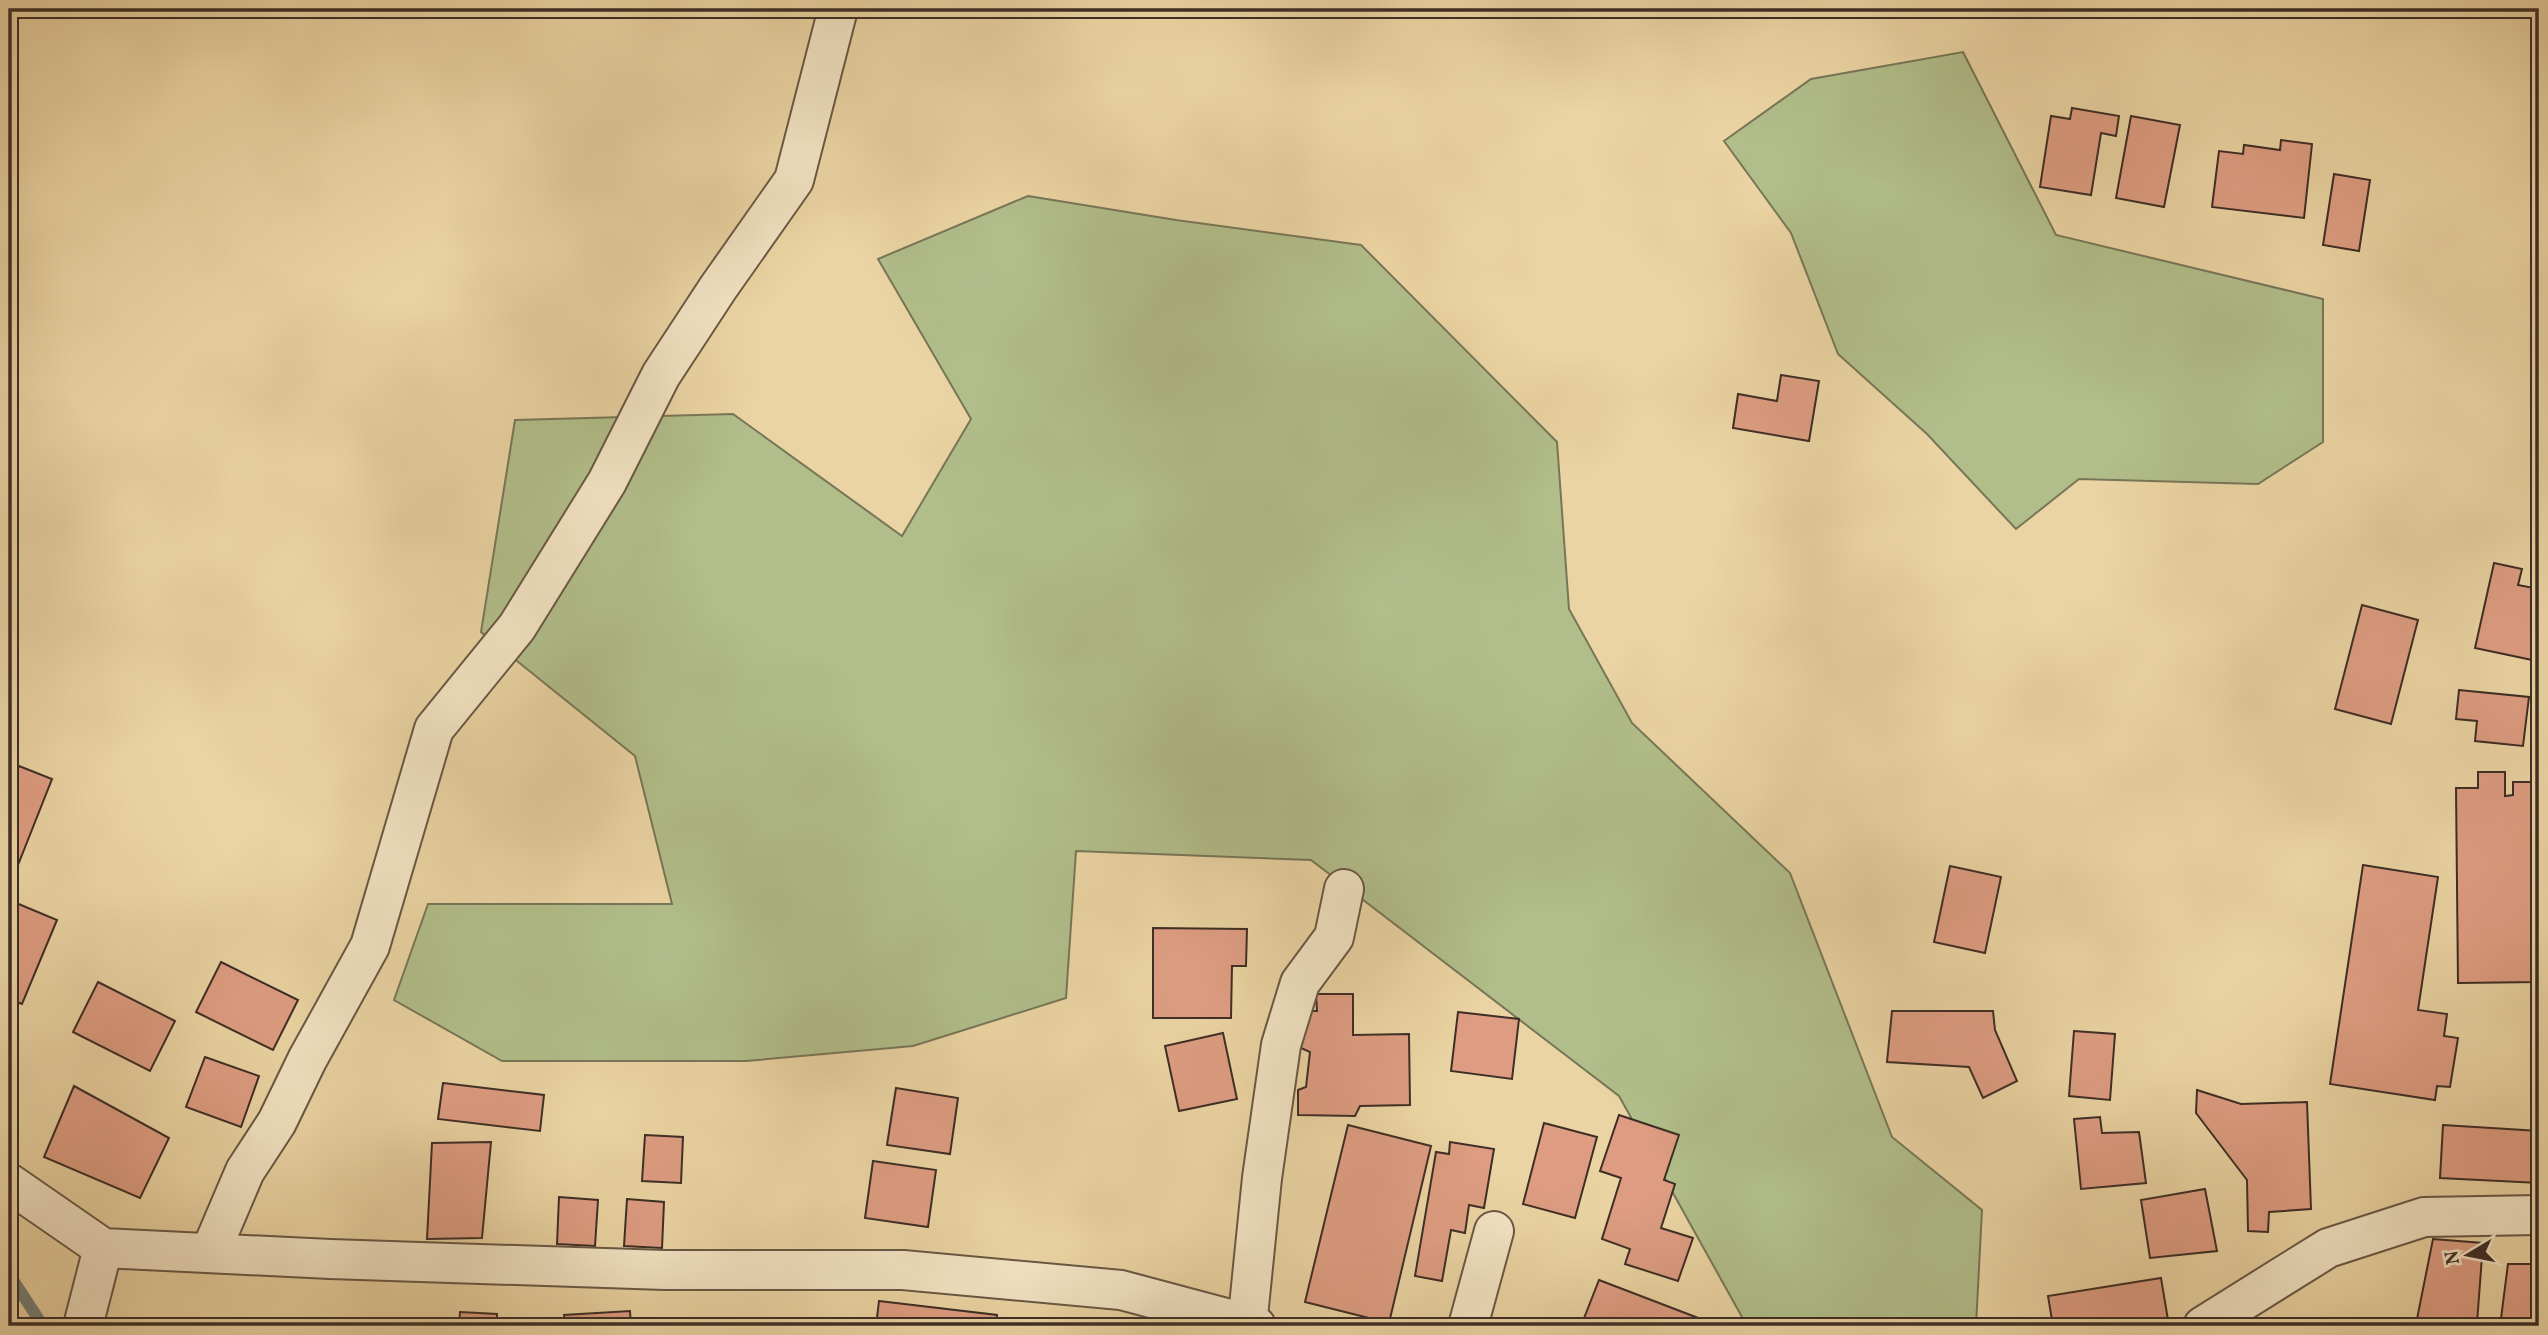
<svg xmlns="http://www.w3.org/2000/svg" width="2548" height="1335" font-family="Vollkorn,serif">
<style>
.green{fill:#b1be8a;stroke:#787658;stroke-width:2}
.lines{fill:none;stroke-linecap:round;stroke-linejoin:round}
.stream{stroke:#768078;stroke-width:12}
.building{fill:#de9d82;stroke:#3e2e26;stroke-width:2}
.minor-casing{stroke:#695845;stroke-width:42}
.minor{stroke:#f2e3c3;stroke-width:38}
</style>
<rect width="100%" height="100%" fill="#ebd4a3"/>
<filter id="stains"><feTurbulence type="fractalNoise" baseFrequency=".00286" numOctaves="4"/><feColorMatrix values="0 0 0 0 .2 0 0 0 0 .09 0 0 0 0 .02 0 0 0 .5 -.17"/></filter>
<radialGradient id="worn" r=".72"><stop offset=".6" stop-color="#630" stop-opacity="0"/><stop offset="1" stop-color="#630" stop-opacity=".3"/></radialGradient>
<g class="green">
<polygon points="1963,52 2056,235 2323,299 2323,442 2258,484 2079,479 2016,529 1927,434 1838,354 1791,233 1724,141 1811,79"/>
<polygon points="1028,196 1176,220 1361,245 1557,442 1569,609 1632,723 1790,873 1892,1137 1982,1210 1976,1326 1747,1326 1619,1096 1311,860 1076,851 1066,998 913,1046 746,1061 502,1061 394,1000 428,904 672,904 635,756 481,632 515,420 733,414 902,536 971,419 878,259"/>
</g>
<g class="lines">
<polyline class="stream" points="9,1274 43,1326"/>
</g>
<g class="building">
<polygon points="2072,108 2119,116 2116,136 2101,133 2091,195 2040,187 2051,116 2070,119"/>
<polygon points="2131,116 2180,125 2164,207 2116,198"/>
<polygon points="2281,140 2312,144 2304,218 2212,207 2219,151 2243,154 2244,145 2280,150"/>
<polygon points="2334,174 2370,180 2359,251 2323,245"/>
<polygon points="1781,375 1819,381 1809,441 1733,428 1738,394 1777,401"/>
<polygon points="2494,563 2522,569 2518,585 2539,589 2533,617 2539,619 2539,649 2537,661 2475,648"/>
<polygon points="2362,605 2418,620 2391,724 2335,709"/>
<polygon points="2459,690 2529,697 2523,746 2475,741 2477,721 2456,719"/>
<polygon points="19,766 52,779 18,865 9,861 9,792"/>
<polygon points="2478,772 2505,772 2505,796 2513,795 2513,782 2539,782 2539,982 2458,983 2456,788 2478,788"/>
<polygon points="2363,865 2438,877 2418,1010 2447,1014 2444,1036 2458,1038 2450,1087 2437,1086 2435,1100 2330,1084"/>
<polygon points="1950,866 2001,877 1985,953 1934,942"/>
<polygon points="9,900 57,920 22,1004 9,999"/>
<polygon points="1153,928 1247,929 1246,966 1232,966 1231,1018 1153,1018"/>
<polygon points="221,962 298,1000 273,1050 196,1012"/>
<polygon points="98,982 175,1021 150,1071 73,1032"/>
<polygon points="1316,994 1353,994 1353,1035 1409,1034 1410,1105 1360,1106 1355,1116 1298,1115 1298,1090 1306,1087 1310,1052 1301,1048 1300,1011 1317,1011"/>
<polygon points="1892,1011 1993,1011 1995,1030 2017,1081 1983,1098 1969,1067 1887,1062"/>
<polygon points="1458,1012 1519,1019 1512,1079 1451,1071"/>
<polygon points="2074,1031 2115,1034 2110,1100 2069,1096"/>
<polygon points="1223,1033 1237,1099 1179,1111 1165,1046"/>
<polygon points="205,1057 259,1076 241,1127 186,1107"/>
<polygon points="443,1083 544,1095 540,1131 438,1119"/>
<polygon points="74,1086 169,1138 140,1198 44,1157"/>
<polygon points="896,1088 958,1098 950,1154 887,1145"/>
<polygon points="2197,1090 2241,1104 2307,1102 2311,1209 2269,1212 2268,1232 2248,1231 2247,1180 2196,1113"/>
<polygon points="1619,1115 1679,1135 1664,1180 1675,1184 1661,1228 1693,1238 1678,1281 1625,1264 1630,1249 1602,1239 1621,1178 1600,1171"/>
<polygon points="2100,1117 2102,1133 2139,1132 2146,1183 2081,1189 2074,1119"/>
<polygon points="1544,1123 1597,1137 1575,1218 1523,1204"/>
<polygon points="1348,1125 1431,1146 1389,1323 1305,1302"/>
<polygon points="2443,1125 2539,1131 2539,1183 2440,1178"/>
<polygon points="645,1135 683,1137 681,1183 642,1181"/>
<polygon points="491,1142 482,1238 427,1239 432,1143"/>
<polygon points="1450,1142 1494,1149 1484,1208 1469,1205 1465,1233 1451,1230 1442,1281 1415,1276 1436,1152 1449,1154"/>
<polygon points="873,1161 936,1170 928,1227 865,1218"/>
<polygon points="2205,1189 2217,1251 2150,1258 2141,1200"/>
<polygon points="559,1197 598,1200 595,1246 557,1244"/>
<polygon points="627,1199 664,1202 662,1248 624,1246"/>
<polygon points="2433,1239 2483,1243 2477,1323 2417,1319"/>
<polygon points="2508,1264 2537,1264 2535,1289 2539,1289 2539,1326 2500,1326"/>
<polygon points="2161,1278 2169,1326 2053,1326 2048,1296"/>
<polygon points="1599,1280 1706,1321 1705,1326 1581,1326"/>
<polygon points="879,1301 997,1315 996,1326 876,1326"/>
<polygon points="630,1311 631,1326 565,1326 564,1315"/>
<polygon points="460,1312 497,1314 497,1326 459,1326"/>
<polygon points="248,1320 249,1326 204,1326 204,1322"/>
<polygon points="687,1321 748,1326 687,1326"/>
</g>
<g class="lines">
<g class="minor-casing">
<g id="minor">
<polyline points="9,1183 103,1248 330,1259 665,1270 903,1270 1121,1290 1256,1326"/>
<polyline points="210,1253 245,1171 277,1122 307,1060 370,946 434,729 517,627 607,482 661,375 718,288 794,180 838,9"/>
<polyline points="83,1326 103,1248"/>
<polyline points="1247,1326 1262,1178 1281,1045 1300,983 1334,937 1344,889"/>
<polyline points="1468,1326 1494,1231"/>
<polyline points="2203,1326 2328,1248 2424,1217 2539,1215"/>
</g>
</g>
<use href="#minor" class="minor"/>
</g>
<rect width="2548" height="1335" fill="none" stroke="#ebd4a3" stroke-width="35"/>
<rect x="10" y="10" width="2527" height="1314" fill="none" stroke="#3e2e26" stroke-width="3.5"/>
<rect x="18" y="18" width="2513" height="1300" fill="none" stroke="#3e2e26" stroke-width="2"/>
<g transform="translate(2468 1255) rotate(260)" stroke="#f2e3c3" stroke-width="5" paint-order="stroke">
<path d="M0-5L12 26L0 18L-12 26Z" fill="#3e2e26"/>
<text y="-10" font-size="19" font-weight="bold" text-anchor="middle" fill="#3e2e26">N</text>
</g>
<rect width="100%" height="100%" filter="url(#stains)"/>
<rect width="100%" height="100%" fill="url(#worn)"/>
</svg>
